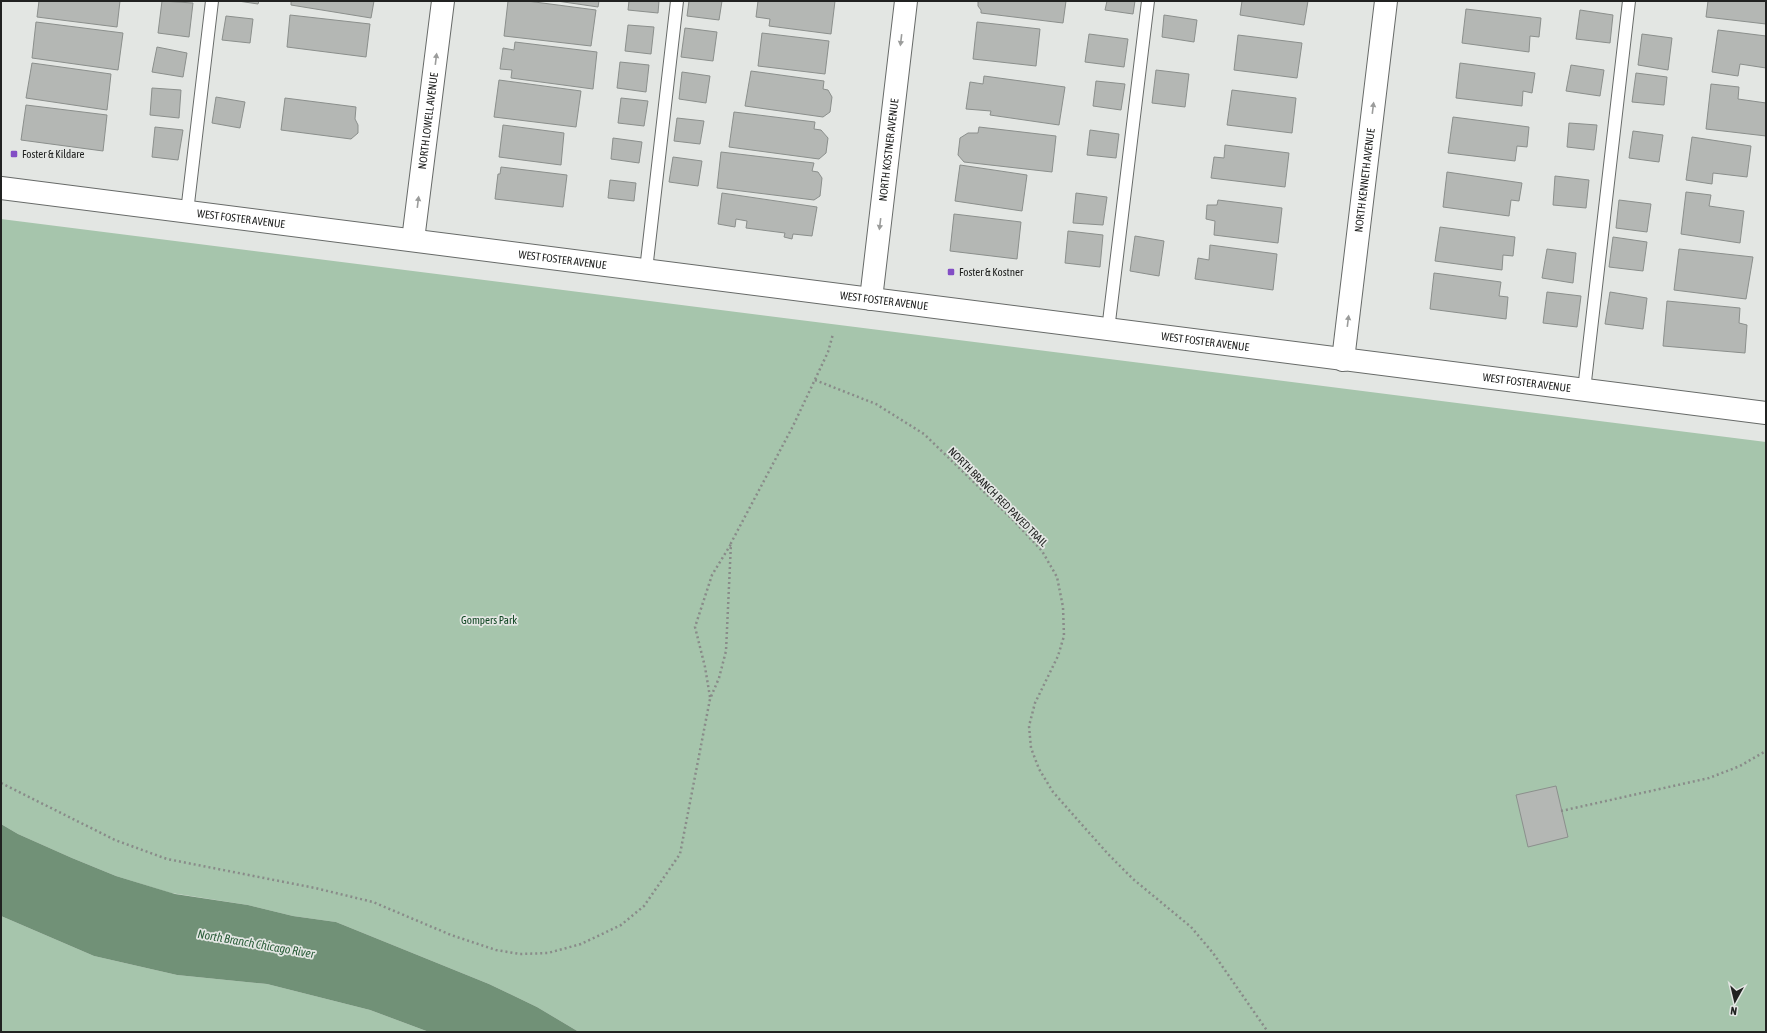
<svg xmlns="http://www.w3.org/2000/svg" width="1767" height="1033" font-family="'Asap Condensed',sans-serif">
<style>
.green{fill:#a6c5ac}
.water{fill:#719177}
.building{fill:#b4b7b4;stroke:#8b8f8c}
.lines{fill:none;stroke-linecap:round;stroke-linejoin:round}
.service-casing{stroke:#676a68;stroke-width:14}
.minor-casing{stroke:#676a68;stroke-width:24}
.secondary-casing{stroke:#676a68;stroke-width:24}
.path{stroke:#898b89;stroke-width:2.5;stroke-dasharray:2 3;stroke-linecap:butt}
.service{stroke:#fff;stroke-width:12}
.minor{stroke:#fff;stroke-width:22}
.secondary{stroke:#fff;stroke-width:22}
.oneway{fill:#9b9c9b}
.poi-dot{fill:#834ec5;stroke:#e3e6e3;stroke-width:1.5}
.labels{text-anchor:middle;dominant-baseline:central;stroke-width:3.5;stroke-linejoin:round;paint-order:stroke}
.street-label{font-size:11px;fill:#212221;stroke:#e3e6e3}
.poi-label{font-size:11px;fill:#212221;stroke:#e3e6e3;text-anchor:start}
.park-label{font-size:11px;fill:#0f4522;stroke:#e3e6e3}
.water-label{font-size:12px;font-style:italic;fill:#2a5d39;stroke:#e3e6e3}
</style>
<rect width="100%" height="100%" fill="#e3e6e3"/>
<g class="green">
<polygon points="1,219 1766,442 1766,1032 579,1032 537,1007 489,984 336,922 293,916 248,905 171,893 116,876 72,858 18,834 1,824"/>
<polygon points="1,916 94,956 177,975 267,984 370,1010 429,1032 1,1032"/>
</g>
<polygon class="water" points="1,824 18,834 72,858 116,876 175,894 248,905 293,916 336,922 489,984 537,1007 579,1032 429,1032 370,1010 267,984 177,975 94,956 1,916"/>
<g class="building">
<polygon points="39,1 120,1 117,27 37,17"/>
<polygon points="162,1 193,3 189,37 158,33"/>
<polygon points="238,1 259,1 258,4"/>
<polygon points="291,1 374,1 371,18 291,5"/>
<polygon points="508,1 527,1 596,10 591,46 504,36"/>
<polygon points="557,1 599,1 598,7"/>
<polygon points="629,1 659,1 658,13 628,10"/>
<polygon points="689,1 722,1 719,20 687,16"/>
<polygon points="758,1 835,1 831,34 769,26 770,19 756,17"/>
<polygon points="978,1 1066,1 1063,23 981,13 981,10 978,6"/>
<polygon points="1107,1 1135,1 1133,14 1105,10"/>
<polygon points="1242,1 1308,1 1304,25 1240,15"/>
<polygon points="1708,1 1766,1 1766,24 1706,17"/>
<polygon points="1466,9 1541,18 1539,37 1530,36 1529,52 1462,43"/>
<polygon points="1580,10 1613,15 1610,43 1576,39"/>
<polygon points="290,15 370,24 366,57 287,47"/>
<polygon points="1164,15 1197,20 1194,42 1162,37"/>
<polygon points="226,16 253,19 250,43 222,40"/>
<polygon points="36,22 123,33 118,70 32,58"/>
<polygon points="977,22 1040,29 1036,66 973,59"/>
<polygon points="628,25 654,27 651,54 625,51"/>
<polygon points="685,28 717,32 713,61 681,57"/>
<polygon points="1718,30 1766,36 1766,68 1740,64 1738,76 1712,72"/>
<polygon points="762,33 829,41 825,74 758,66"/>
<polygon points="1089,34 1128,39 1124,67 1085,62"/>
<polygon points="1642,34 1672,38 1668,70 1638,65"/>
<polygon points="1238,35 1302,43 1297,78 1234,70"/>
<polygon points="515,42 597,52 593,89 511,78 512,70 500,69 503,48 514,50"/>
<polygon points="157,47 187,53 183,77 152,72"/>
<polygon points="620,62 649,65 646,92 617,88"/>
<polygon points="32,63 111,74 107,110 26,98"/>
<polygon points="1460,63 1535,73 1532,93 1523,91 1522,106 1456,98"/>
<polygon points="1571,65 1604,70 1600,96 1566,91"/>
<polygon points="1156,70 1189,74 1185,107 1152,103"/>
<polygon points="751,71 824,81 823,89 828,90 832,97 830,112 823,117 745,106"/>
<polygon points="682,72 710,76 706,103 679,99"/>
<polygon points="1636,73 1667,77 1664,105 1632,102"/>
<polygon points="984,76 1065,87 1059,125 990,115 991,111 966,109 970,82 983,84"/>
<polygon points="499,80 581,91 576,127 494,117"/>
<polygon points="1096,81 1125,84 1121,110 1093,106"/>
<polygon points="1711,84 1739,87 1738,99 1766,103 1766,136 1706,129"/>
<polygon points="152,88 181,90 179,118 150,115"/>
<polygon points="1232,90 1296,98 1292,133 1227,125"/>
<polygon points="216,97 245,102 240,128 212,123"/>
<polygon points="285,98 356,107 355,119 358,125 358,133 351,139 281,130"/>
<polygon points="621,98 648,101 644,126 618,123"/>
<polygon points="26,105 107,115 103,151 21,140"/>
<polygon points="734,112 815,122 814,129 821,130 828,138 826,153 819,159 729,147"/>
<polygon points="1453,117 1529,127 1527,147 1517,146 1515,161 1448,153"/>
<polygon points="677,118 704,121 700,144 674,141"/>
<polygon points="1569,123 1597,125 1594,150 1567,147"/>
<polygon points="503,125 564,133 561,165 499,157"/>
<polygon points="155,127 183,130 178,160 152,157"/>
<polygon points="979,127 1056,136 1052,172 964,162 958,155 960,138 968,133 978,133"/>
<polygon points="1090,130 1119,134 1116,158 1087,155"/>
<polygon points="1633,131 1663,135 1659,162 1629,158"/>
<polygon points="1692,137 1751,146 1747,177 1713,173 1712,184 1686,180"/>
<polygon points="613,138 642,142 639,163 611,159"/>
<polygon points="1225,145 1289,153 1285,187 1211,178 1214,157 1224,158"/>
<polygon points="721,152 814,163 812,171 818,172 822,178 820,196 814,200 717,188"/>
<polygon points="673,157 702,161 698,186 669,182"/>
<polygon points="960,165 1027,175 1022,211 955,201"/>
<polygon points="501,167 567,175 563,207 495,199 498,174 500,174"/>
<polygon points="1447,172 1522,183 1519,201 1511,200 1509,216 1443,207"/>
<polygon points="1555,176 1589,180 1586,208 1553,205"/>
<polygon points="610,180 636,183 634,201 608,198"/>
<polygon points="1686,192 1711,195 1709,206 1744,211 1740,243 1681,234"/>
<polygon points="722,193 817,207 812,236 793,234 792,239 784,237 785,233 746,228 747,221 736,219 735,227 718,224"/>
<polygon points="1076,193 1107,197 1103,225 1073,223"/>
<polygon points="1218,200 1282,208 1278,243 1214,235 1215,221 1206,219 1207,205 1217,205"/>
<polygon points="1619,200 1651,204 1647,232 1616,228"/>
<polygon points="954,214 1021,222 1017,259 950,251"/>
<polygon points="1440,227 1515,237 1513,256 1503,255 1502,270 1435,261"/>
<polygon points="1068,231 1103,235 1100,267 1065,263"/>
<polygon points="1135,236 1164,241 1159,276 1130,271"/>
<polygon points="1613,237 1647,242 1643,271 1609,267"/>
<polygon points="1210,245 1277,254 1273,290 1195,279 1198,258 1209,260"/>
<polygon points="1547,249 1576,253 1573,283 1542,278"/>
<polygon points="1679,249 1753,257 1746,299 1674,290"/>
<polygon points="1434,273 1501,282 1499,296 1508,297 1506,319 1430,309"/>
<polygon points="1547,292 1581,296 1577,327 1543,323"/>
<polygon points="1610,292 1647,298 1643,329 1605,324"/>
<polygon points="1667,301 1740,308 1739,323 1747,325 1745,353 1663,346"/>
<polygon points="1556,786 1568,837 1528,847 1516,795"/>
</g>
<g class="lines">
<g class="service-casing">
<g id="service">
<polyline points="187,212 212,1"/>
<polyline points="646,270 677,1"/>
<polyline points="1108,330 1148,1"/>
<polyline points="1584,390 1629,1"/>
</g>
</g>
<g class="minor-casing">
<g id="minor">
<path id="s1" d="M413 240 443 1"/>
<path id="s2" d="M871 299 906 1"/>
<path id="s3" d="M1343 360 1386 1"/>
</g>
</g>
<g class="secondary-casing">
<g id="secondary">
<path id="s4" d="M1 188 1766 413"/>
</g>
</g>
<g class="path">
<polyline points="815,380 876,404 924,434 1013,520 1042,551 1057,577 1063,607 1064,636 1058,656 1035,703 1029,726 1031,748 1039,769 1053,792 1108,854 1133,879 1191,927 1213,953 1268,1032"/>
<polyline points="710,697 705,667 695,627 712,575 731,544"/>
<polyline points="1,783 115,840 167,859 315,888 373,902 451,935 496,950 520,954 548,953 581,944 621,925 644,906 680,854 710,699 719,678 726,651 731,543 793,426 828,352 833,334"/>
<polyline points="1561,811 1709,778 1740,766 1766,751"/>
</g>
<use href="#service" class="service"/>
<use href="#minor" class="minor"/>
<use href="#secondary" class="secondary"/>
</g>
<defs><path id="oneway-solid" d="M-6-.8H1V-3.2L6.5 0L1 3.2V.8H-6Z"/></defs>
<g class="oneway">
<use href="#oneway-solid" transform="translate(901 40) rotate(97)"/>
<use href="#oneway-solid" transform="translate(436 59) rotate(-83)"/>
<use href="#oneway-solid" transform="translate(1373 108) rotate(-83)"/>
<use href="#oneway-solid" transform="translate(418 202) rotate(-83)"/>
<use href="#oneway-solid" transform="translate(880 224) rotate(97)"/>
<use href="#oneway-solid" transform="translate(1348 321) rotate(-83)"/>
</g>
<g class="poi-dot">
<rect x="10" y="150" width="8" height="8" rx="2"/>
<rect x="947" y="268" width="8" height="8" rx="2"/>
</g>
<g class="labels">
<g class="street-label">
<text stroke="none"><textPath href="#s1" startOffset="120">NORTH LOWELL AVENUE</textPath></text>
<text stroke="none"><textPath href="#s2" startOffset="150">NORTH KOSTNER AVENUE</textPath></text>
<text stroke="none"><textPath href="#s3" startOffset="181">NORTH KENNETH AVENUE</textPath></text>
<text stroke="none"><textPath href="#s4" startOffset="242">WEST FOSTER AVENUE</textPath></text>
<text stroke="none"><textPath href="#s4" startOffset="566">WEST FOSTER AVENUE</textPath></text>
<text stroke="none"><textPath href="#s4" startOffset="890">WEST FOSTER AVENUE</textPath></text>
<text stroke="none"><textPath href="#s4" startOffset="1214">WEST FOSTER AVENUE</textPath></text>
<text stroke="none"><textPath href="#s4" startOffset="1538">WEST FOSTER AVENUE</textPath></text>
<text transform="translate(998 497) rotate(45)">NORTH BRANCH RED PAVED TRAIL</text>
</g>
<g class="poi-label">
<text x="22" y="154">Foster &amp; Kildare</text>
<text x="959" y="272">Foster &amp; Kostner</text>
</g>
<g class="park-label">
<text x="489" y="620">Gompers Park</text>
</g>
<g class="water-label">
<text transform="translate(256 944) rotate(10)">North Branch Chicago River</text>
</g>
</g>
<rect width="1767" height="1033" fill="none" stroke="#212221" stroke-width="4"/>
<g transform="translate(1735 1001) rotate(188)" stroke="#e3e6e3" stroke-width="3" paint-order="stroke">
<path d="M0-3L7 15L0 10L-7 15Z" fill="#212221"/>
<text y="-6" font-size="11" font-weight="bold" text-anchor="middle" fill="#212221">N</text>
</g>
</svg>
